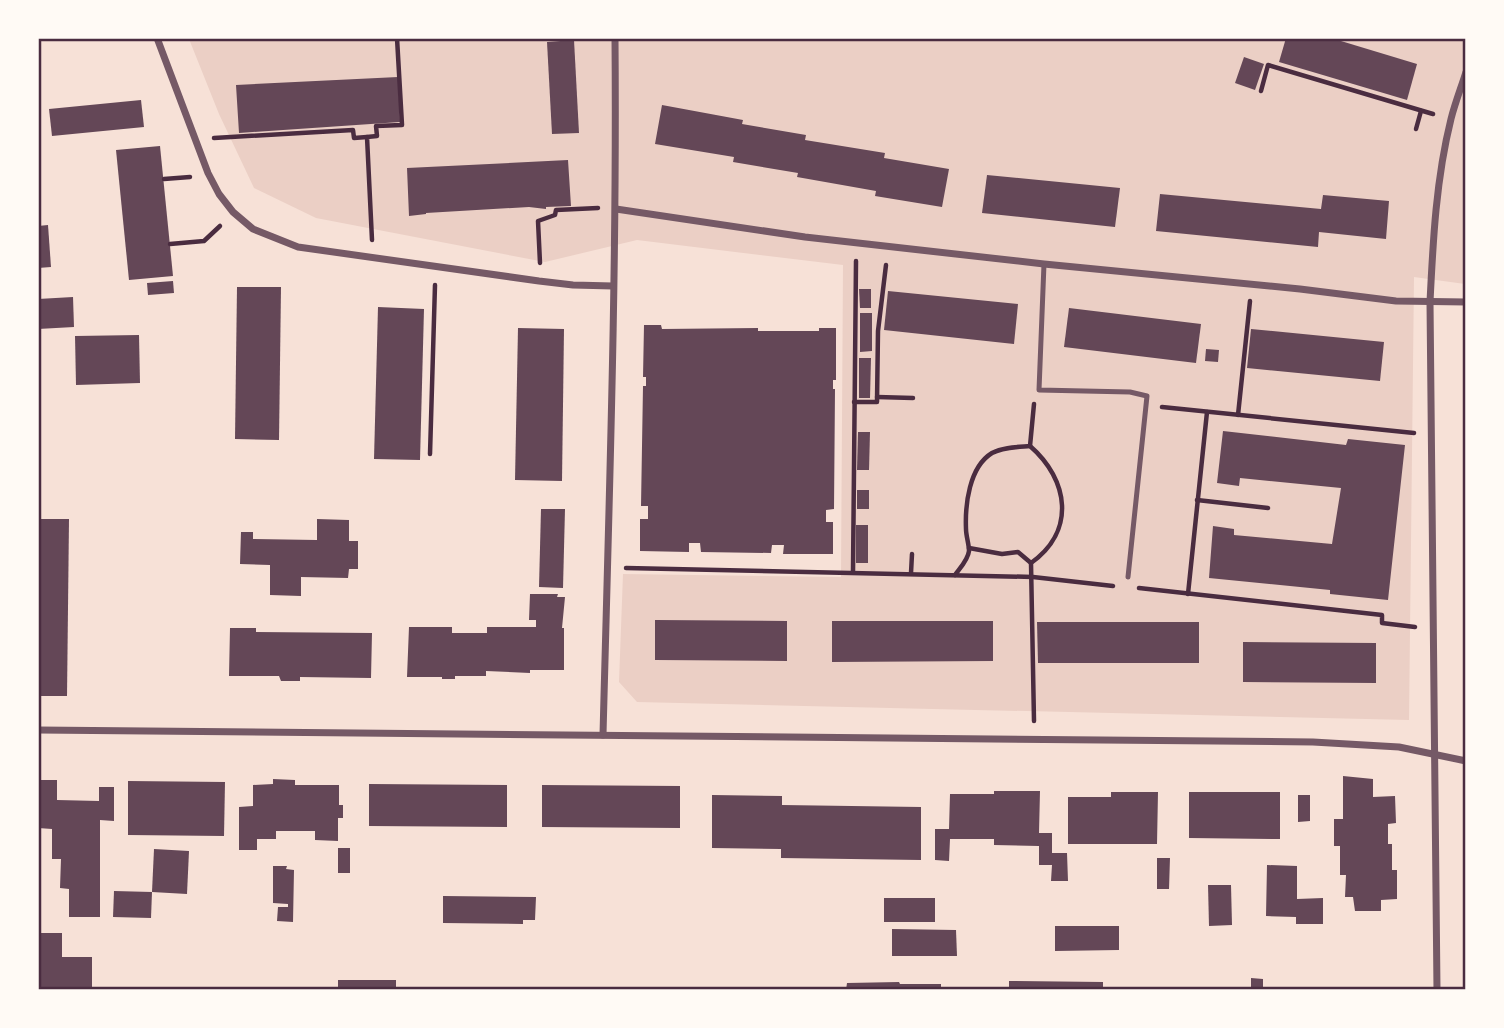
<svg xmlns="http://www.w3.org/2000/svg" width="1504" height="1028" font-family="'IBM Plex Serif',serif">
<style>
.green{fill:#ebcfc5}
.building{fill:#644757}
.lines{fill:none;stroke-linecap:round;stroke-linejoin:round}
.path{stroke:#4a2c40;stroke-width:4.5}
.service{stroke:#755966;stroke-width:5}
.minor{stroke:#755966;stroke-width:7}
.neatline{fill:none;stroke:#4a2c40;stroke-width:2.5}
</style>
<rect width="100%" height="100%" fill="#f7e1d7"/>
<polygon class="green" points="189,39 1465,39 1465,284 1414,277 1409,720 637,702 619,682 623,574 841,577 843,265 637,240 545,262 316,218 254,188 219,114"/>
<g class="building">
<polygon points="1286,38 1331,38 1417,64 1407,100 1279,62"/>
<polygon points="574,40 579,133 552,134 547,42"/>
<polygon points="1244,57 1264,64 1255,90 1235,83"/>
<polygon points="398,77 400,122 239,133 236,85"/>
<polygon points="141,100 144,127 52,136 49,109"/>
<polygon points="662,105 743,120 742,124 806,135 805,140 885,153 884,158 949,169 942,207 875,196 876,191 797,177 798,173 733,162 734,157 655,144"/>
<polygon points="160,146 173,276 129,280 116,150"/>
<polygon points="568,160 571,206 546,207 546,209 529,207 426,213 426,214 409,216 407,168"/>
<polygon points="987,175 1120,188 1115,227 982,213"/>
<polygon points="1160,194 1321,209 1323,195 1389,201 1386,239 1319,232 1318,247 1156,231"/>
<polygon points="48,225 51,267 38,268 38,226"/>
<polygon points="173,281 174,293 148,295 147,283"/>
<polygon points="237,287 281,287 279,440 235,439"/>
<polygon points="859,289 871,289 871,308 860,308"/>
<polygon points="888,291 1018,304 1014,344 884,330"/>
<polygon points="73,297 74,327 38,329 38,299"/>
<polygon points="378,307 424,309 420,460 374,459"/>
<polygon points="1069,308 1201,324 1196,363 1064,347"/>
<polygon points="860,313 872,313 872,351 860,352"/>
<polygon points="644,325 661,325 662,329 758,328 758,331 819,331 819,328 836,328 836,380 833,380 833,389 835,389 834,509 826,510 826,522 833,522 833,554 783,554 784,545 772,545 771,553 701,552 700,543 689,543 689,552 640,551 640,519 648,519 648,506 641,506 643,386 646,386 646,377 643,377"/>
<polygon points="518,328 564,329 562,481 515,480"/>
<polygon points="1251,329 1384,342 1380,381 1247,368"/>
<polygon points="139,335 140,383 76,385 75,336"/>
<polygon points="1206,349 1219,350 1218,362 1205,361"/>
<polygon points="859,358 871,358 870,398 859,398"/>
<polygon points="1223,431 1346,445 1348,439 1405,445 1388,600 1330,594 1330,590 1209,578 1213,526 1234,529 1234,535 1332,544 1341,488 1240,478 1239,486 1217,483"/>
<polygon points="858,432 870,432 869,470 857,470"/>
<rect x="857" y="490" width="12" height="19"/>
<polygon points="541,509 565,509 563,588 539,587"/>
<polygon points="38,519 69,519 67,696 38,696"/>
<polygon points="317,519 349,520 349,541 358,541 358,569 349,569 348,578 301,577 301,596 270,595 270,565 240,564 241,532 253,532 253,539 317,540"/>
<rect x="856" y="525" width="12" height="38"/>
<polygon points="530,594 558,594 557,597 565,597 562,628 564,628 564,670 530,670 530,673 486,671 486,676 455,676 455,679 442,679 442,677 407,677 409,627 452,627 452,633 487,633 487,627 536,627 536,620 529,620"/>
<polygon points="655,620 787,621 787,661 655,660"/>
<polygon points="832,621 993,621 993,661 832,662"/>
<polygon points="1037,622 1199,622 1199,663 1038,663"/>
<polygon points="230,628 256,628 256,632 372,633 371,678 300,677 300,681 281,681 279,676 229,676"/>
<polygon points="1243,642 1376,643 1376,683 1243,682"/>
<polygon points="1343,776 1373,779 1373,797 1395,796 1396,823 1388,824 1388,844 1392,844 1392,870 1397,870 1397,899 1381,900 1381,911 1355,911 1353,897 1345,897 1346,875 1340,875 1340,846 1334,846 1334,819 1343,819"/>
<polygon points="273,779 295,780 295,785 339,785 339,805 343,805 343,818 338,818 338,841 315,840 315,831 276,831 276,839 257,839 257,850 239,850 239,807 253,806 253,785 273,784"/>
<polygon points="38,780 57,780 57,800 99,801 99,787 114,787 114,821 100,820 100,917 69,917 69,889 60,888 61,859 52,859 52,829 38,828"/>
<polygon points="128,781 225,782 224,836 128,835"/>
<polygon points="369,784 507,785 507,827 369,826"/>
<polygon points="542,785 680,786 680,828 542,827"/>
<polygon points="994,791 1040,791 1039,833 1052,833 1052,853 1067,853 1068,881 1051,881 1052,865 1039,865 1039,846 994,845 994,839 950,839 949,861 935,860 935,829 949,829 950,794 994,794"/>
<polygon points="1111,792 1158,792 1157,844 1068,844 1068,797 1111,797"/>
<polygon points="1189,792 1280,792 1280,839 1189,838"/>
<polygon points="712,795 782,796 782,805 921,807 921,860 781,858 781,849 712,848"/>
<polygon points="1298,795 1310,795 1310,821 1298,822"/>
<rect x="338" y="848" width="12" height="25"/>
<polygon points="154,849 189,851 187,894 152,892"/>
<polygon points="1157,858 1170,858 1169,889 1157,889"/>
<polygon points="1267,865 1297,866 1297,899 1323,898 1323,924 1296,924 1296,917 1266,916"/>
<polygon points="273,866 287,866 286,869 294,870 293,922 277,921 278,907 288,907 288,904 273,903"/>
<polygon points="1208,885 1231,885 1232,925 1209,926"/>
<polygon points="114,891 152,892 151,918 113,917"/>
<polygon points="443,896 536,897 535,920 523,920 523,924 443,923"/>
<rect x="884" y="898" width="51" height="24"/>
<polygon points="1055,926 1119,926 1119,950 1055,951"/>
<polygon points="892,929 956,930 957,956 892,956"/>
<polygon points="38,933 62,933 62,957 92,957 92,990 38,990"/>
<polygon points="1251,978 1263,979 1263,990 1251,990"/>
<rect x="338" y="980" width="58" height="10"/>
<polygon points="1009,981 1103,982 1103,990 1009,990"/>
<polygon points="899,982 900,984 941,984 941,990 846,990 847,983"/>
</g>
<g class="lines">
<g class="path">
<polyline points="1261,91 1268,65 1433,114"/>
<polyline points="1416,129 1421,111"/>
<polyline points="214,138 353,130 354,138 367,137"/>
<polyline points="164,179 190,177"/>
<polyline points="372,240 367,137 377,136 376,126 402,125 397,38"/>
<polyline points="170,244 204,241 220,226"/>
<polyline points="540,263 538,221 555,215 556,210 598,208"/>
<polyline points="877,397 913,398"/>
<polyline points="854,402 877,402 878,331 886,265"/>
<polyline points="1162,407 1414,433"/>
<polyline points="1238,415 1250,301"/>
<path d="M1030 446C1069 480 1076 531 1031 563L1034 721"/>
<polyline points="430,454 435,285"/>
<polyline points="1197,500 1268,508"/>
<polyline points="969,548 1002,554 1018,552 1031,563"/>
<polyline points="626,568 1033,577 1113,586"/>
<polyline points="853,572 856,261"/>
<polyline points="911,573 912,554"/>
<path d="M955 575C960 568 968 560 969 551 969 544 966 536 966 529 965 505 969 467 992 453 1003 447 1018 447 1030 446L1034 404"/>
<polyline points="1139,588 1382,615 1382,623 1415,627"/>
<polyline points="1188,594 1207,412"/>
</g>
<polyline class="service" points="1044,264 1039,390 1130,392 1147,396 1128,577"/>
<g class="minor">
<polyline points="157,38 208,173 219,194 233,212 253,229 298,247 539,281 573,285 613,286"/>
<polyline points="616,209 805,237 1044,264 1300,289 1396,301 1466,302"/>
<polyline points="38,730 1313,742 1399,747 1466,761"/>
<path d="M603 735C609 503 617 271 615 38"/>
<path d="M1437 990 1430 302C1433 241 1436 179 1451 119 1455 103 1461 88 1466 72"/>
</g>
</g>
<rect width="1504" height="1028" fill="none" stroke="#fffaf5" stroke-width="80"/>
<rect x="40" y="40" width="1424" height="948" class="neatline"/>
</svg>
